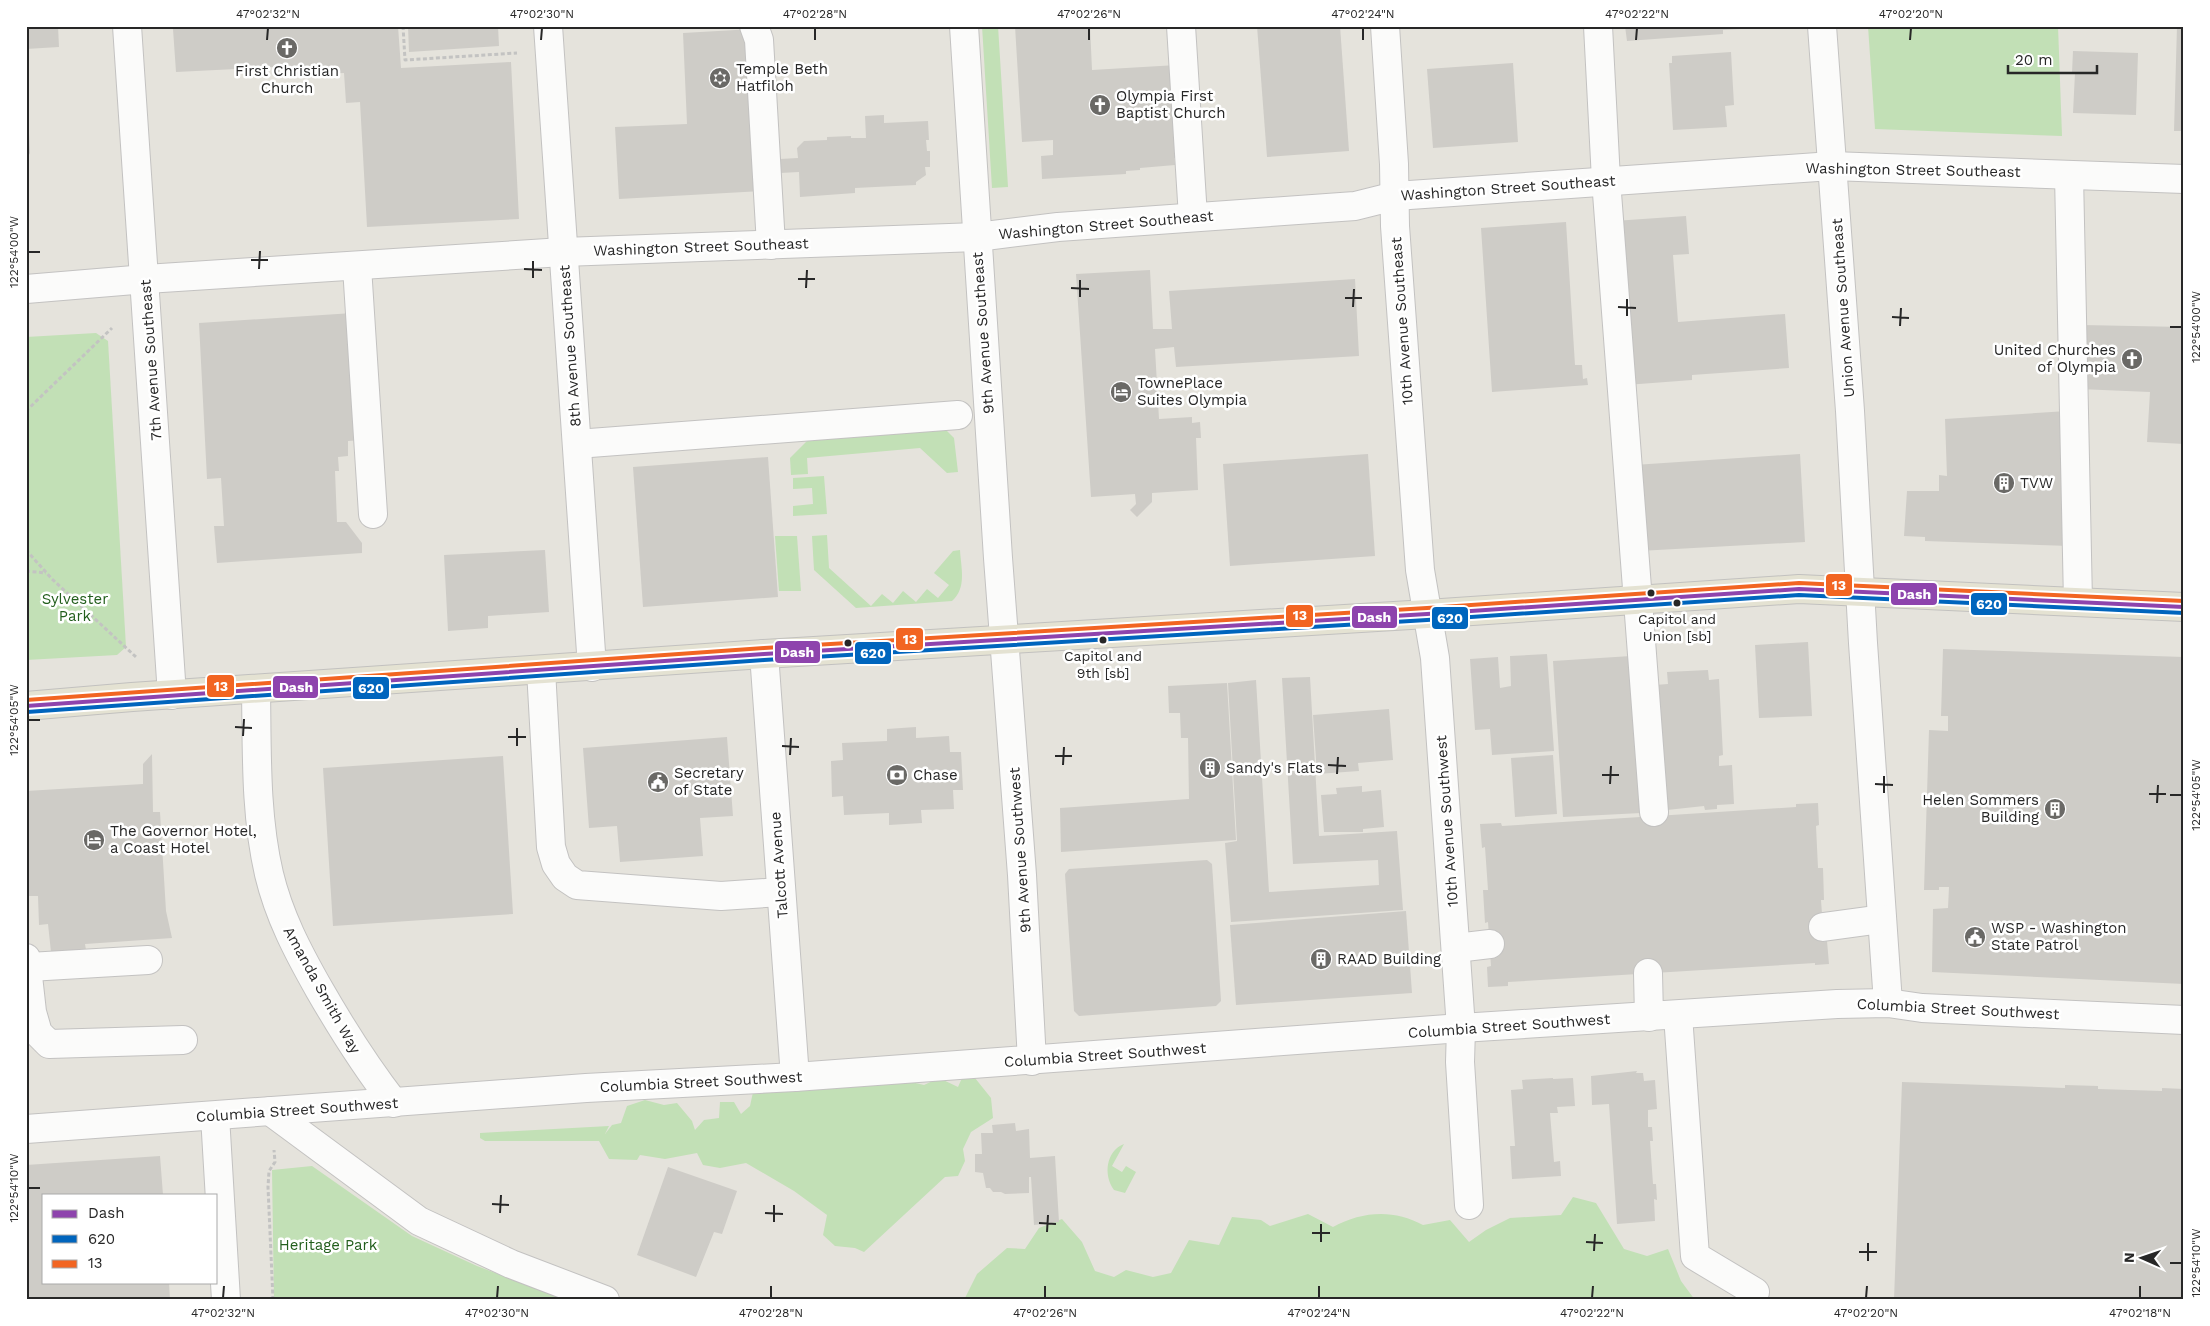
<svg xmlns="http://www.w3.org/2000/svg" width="2210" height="1326" font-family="'Work Sans',sans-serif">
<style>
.green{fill:#c2e0b6}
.building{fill:#ceccc7}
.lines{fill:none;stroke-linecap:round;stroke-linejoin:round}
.minor-casing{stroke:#c3c2c1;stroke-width:30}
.major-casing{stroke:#c2c1bf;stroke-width:30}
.path{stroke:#c3c3c2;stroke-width:3;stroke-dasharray:4 2.5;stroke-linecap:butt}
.minor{stroke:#fbfbfa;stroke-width:28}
.major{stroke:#e4e2d2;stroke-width:28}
.bus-1-casing{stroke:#fff;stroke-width:8}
.bus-2-casing{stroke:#fff;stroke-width:8}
.bus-3-casing{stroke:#fff;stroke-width:8}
.bus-1{stroke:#8e44ad;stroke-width:4}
.bus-2{stroke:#0065bd;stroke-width:4}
.bus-3{stroke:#f26522;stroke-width:4}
.ticks{fill:none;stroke:#272727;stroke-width:2}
.bus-dot{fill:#272727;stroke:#fff;stroke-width:2}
.labels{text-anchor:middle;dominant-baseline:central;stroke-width:5;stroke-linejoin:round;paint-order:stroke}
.bus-label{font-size:14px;fill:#272727;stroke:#fff}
.poi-label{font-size:15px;fill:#272727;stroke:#fff;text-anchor:start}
.street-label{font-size:15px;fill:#272727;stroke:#fff}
.park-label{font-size:15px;fill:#225e1c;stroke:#fff}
.line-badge{stroke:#fff;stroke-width:2}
.badge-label{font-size:14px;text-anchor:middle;font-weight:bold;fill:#fff}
.neatline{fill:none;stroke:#272727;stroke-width:2}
.ticks-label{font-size:12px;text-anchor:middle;fill:#272727}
</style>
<rect width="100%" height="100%" fill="#e5e3dc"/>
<g class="green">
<polygon points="982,26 998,26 1008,187 992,188"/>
<polygon points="1868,26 2058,26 2062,136 1875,129"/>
<polygon points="96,333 108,341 126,647 117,655 26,660 26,337"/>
<polygon points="938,422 954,438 958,472 947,473 920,448 807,458 808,474 791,475 790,458 816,432"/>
<polygon points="824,476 827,514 793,516 793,506 813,504 812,488 793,489 793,478"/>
<path d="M827 535 829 568 871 606 882 594 893 603 903 591 916 602 927 589 938 598 949 585 934 573 953 551 960 550C961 568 967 588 952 601L856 608 814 570 812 536Z"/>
<polygon points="775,536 797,536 801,591 779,591"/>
<polygon points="813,1066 825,1089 840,1083 894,1078 924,1085 939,1078 958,1087 962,1078 975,1078 991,1098 993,1118 971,1132 963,1149 965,1161 958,1176 945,1177 864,1252 855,1248 835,1246 823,1235 827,1215 794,1191 746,1163 720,1168 703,1165 697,1153 665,1159 640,1155 637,1160 609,1159 599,1141 485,1141 480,1138 480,1133 609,1126 605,1134 612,1125 621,1123 627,1106 645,1100 664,1105 677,1103 692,1121 695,1130 704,1120 719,1118 720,1102 734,1102 741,1114 750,1106 755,1083"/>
<path d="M1124 1144 1112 1166 1122 1172 1126 1166 1136 1172 1125 1193 1114 1190C1103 1175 1106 1151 1124 1144Z"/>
<polygon points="312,1166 412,1236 477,1266 567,1300 274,1300 272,1170"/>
<path d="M1573 1197 1596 1203 1624 1249 1647 1256 1668 1249 1681 1281 1695 1300H964L977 1274 1007 1248 1025 1249 1039 1228 1062 1219 1082 1242 1095 1271 1114 1277 1126 1270 1153 1277 1171 1273 1189 1240 1219 1245 1232 1217 1261 1220 1270 1226 1308 1214 1333 1227C1362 1211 1394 1209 1423 1225L1450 1220 1469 1242 1486 1230 1510 1218 1561 1215Z"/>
</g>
<g class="building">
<polygon points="26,26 58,26 59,47 26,49"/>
<polygon points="168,26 398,26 401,68 511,62 519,219 367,227 360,102 346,103 344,73 275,76 274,67 176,72 173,29"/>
<polygon points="408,26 498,26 499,46 409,52"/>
<polygon points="1015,26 1090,26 1092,70 1177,65 1183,158 1174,158 1175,165 1140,168 1140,170 1126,171 1126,174 1042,179 1041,156 1053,155 1053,140 1022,142"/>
<polygon points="1257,26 1340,26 1349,151 1267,157"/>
<polygon points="1625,26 1741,26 1741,29 1723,30 1723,34 1627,41"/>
<polygon points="2177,26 2184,26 2184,131 2174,131"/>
<polygon points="753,29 762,191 619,199 615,127 687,124 683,33"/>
<polygon points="2073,51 2138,53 2136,115 2073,113 2075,73 2072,73"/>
<polygon points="1731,52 1734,105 1725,106 1727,127 1673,130 1669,63 1672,63 1672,56"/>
<polygon points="1513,63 1518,142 1433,148 1427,69"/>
<polygon points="26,109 28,114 30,153 26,160"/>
<polygon points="884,115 884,123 928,121 929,140 926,140 927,151 930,151 930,167 925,167 926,175 916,182 916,185 855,188 855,193 800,197 799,172 780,173 780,159 798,158 797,148 804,141 827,140 827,137 851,136 851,138 866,138 865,116"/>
<polygon points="1686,216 1689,254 1673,255 1678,322 1785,314 1789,368 1692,375 1692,380 1626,385 1614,221"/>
<polygon points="1566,222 1575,365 1582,365 1583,379 1587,378 1588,385 1492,392 1481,228"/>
<polygon points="1150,270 1153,329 1172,329 1169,291 1355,279 1359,356 1176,367 1174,347 1155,349 1159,419 1192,417 1192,423 1200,422 1201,438 1196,438 1198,490 1152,493 1152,502 1137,517 1130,510 1136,504 1135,494 1091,497 1076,274"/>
<polygon points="353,313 362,440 348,441 348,456 338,457 339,471 335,471 337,522 346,522 362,543 362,553 217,563 214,526 224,526 221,478 207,479 199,323"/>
<polygon points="2082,325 2184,327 2184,444 2147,442 2150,392 2079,389"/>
<polygon points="2067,411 2070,546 1925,541 1925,537 1904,536 1907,491 1939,491 1939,475 1947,476 1945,419"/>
<polygon points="1368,454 1375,556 1230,566 1223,464"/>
<polygon points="1800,454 1805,542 1639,551 1634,465"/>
<polygon points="768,457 778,597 643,607 633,467"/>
<polygon points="545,550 549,612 488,616 488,628 448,631 444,555"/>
<polygon points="1808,642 1812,716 1759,718 1755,645"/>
<polygon points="1943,649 2184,657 2184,984 1932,972 1933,909 1948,908 1949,887 1939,887 1939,890 1924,890 1929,730 1948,731 1948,716 1941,716"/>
<polygon points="1547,654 1554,751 1492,755 1490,729 1475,730 1470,659 1498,657 1500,688 1511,686 1510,656"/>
<polygon points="1631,656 1641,813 1563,817 1553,661"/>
<polygon points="1708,670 1709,680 1719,679 1723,755 1719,756 1719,766 1732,765 1734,804 1717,805 1717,809 1705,810 1704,806 1667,810 1664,760 1659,760 1655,685 1668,684 1667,672"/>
<polygon points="1310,677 1319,836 1397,831 1403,910 1231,922 1225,843 1237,841 1228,683 1256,680 1269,892 1379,885 1378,860 1293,864 1282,678"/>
<polygon points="1227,683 1236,840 1061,852 1060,808 1189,799 1188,738 1181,738 1180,713 1169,713 1168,686"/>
<polygon points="1389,709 1393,760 1358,763 1359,771 1317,774 1313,715"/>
<polygon points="916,727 916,738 949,736 950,752 961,752 963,790 953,790 954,809 921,810 922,823 889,825 889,813 844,815 843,796 832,797 831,761 843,760 842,743 887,741 887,729"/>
<polygon points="727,737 733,816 700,818 703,856 620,862 617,826 589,828 583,748"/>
<polygon points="152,754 153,812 160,812 166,911 172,938 85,944 86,950 51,952 48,924 39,925 38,896 26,896 26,791 143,784 143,764"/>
<polygon points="1553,755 1557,814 1515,817 1511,758"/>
<polygon points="503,756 513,914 333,926 323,768"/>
<polygon points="1362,786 1362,792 1381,790 1384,827 1363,829 1363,832 1324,832 1321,795 1337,794 1336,788"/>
<polygon points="1818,803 1819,825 1816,826 1818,868 1823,868 1824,900 1821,900 1824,942 1827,941 1829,964 1815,965 1815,963 1508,982 1508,986 1488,987 1487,967 1491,966 1488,922 1485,923 1483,890 1488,890 1485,847 1482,848 1480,824 1501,823 1502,826 1796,807 1796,804"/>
<polygon points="1207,860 1212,864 1221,1001 1216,1006 1079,1016 1074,1011 1065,874 1069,869"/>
<polygon points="1406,911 1412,993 1236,1005 1230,925"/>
<polygon points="1637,1071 1636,1073 1643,1073 1644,1081 1655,1080 1657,1109 1648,1110 1648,1127 1652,1127 1653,1141 1650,1141 1653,1184 1656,1184 1657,1200 1654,1199 1655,1221 1617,1224 1609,1104 1592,1105 1591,1076"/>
<polygon points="1553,1078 1553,1079 1573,1078 1575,1106 1557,1107 1558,1113 1550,1113 1554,1162 1560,1161 1561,1176 1512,1179 1510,1146 1515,1146 1511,1090 1523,1089 1522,1080"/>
<polygon points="1902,1082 2065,1088 2065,1085 2098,1086 2098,1089 2162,1091 2162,1088 2184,1089 2184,1300 1894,1300"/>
<polygon points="1015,1123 1016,1131 1029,1129 1030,1158 1055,1156 1059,1222 1034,1225 1031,1177 1029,1177 1029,1193 1005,1194 1001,1192 993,1192 990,1188 986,1188 983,1173 975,1172 975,1154 982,1154 981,1133 993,1133 992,1125"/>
<polygon points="160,1156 163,1195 44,1195 44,1282 169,1282 170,1300 26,1300 26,1165"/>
<polygon points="668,1167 737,1191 722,1234 714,1232 696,1277 637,1255"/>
</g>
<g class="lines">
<g class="minor-casing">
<g id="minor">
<polyline points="127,26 172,695"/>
<polyline points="548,26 592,667"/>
<polyline points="754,26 759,40 771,245"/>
<polyline points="964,26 998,558 1022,875 1032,1061"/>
<polyline points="1181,26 1193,217"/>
<polyline points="1385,26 1394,164 1395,226 1420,570 1435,658 1461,1028 1460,1062 1469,1205"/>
<polyline points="1598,26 1606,180 1654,812"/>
<polyline points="1822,26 1850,411 1863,643 1888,1003"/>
<polyline points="2069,175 2078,602"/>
<polyline points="357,267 373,514"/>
<polyline points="26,289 146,279 563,252 977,237 1058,227 1355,206 1395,196 1832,166 2184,179"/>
<polyline points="577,444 958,415"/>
<polyline points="764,654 795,1077"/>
<polyline points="541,670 551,847 556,864 565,877 577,885 721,896 781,892"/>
<path d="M256 689C257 750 255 814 269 874 279 916 298 952 319 989 342 1029 366 1067 394 1103"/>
<polyline points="1823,927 1882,919"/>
<polyline points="1456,948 1490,944"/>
<polyline points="26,958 32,1012 38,1033 49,1044 183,1040"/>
<polyline points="29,967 148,960"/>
<polyline points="1648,973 1649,1017"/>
<polyline points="1678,1015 1695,1256 1755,1292"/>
<polyline points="270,1111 419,1221 511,1264 605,1300"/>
<polyline points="215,1116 226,1300"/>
<polyline points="26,1129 586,1088 795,1077 1461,1028 1837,1004 1888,1003 1922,1008 2184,1020"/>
</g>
</g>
<g class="major-casing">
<polyline id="major" points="26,706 132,697 764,654 1427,614 1799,589 2184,607"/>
</g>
<g class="path">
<polyline points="403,26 405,60 517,53"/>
<polyline points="26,411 112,328"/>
<polyline points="26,550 52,579 136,657"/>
<polyline points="26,571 46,573"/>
<polyline points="273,1300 268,1187 269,1171 275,1162 274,1150"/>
</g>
<use href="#minor" class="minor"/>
<use href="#major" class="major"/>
<g class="bus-1-casing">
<polyline id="bus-1" points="26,706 764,654 1427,614 1799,589 2184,607"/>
</g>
<g class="bus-2-casing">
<polyline id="bus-2" points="27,712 764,660 1427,620 1799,595 2184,613"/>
</g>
<g class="bus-3-casing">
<polyline id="bus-3" points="26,700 764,648 1427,608 1799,583 2184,601"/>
</g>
<use href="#bus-1" class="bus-1"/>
<use href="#bus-2" class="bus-2"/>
<use href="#bus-3" class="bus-3"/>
</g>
<path class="ticks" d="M267 40 268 28M541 40 542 28M815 40V28M1089 40V28M1363 40V28M1636 40 1637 28M1910 40 1911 28M28 252H40M251 260H268M259 269 260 251M524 269 542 270M533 278V261M798 279H815M806 288 807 270M1071 288 1089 289M1080 297V280M1345 298H1362M1353 307 1354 289M1618 307 1636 308M1627 316V299M1892 317 1909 318M1900 326 1901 308M2170 327H2182M28 720H40M235 727 252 728M243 736 244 719M508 737H526M517 746V728M782 746 799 747M790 755 791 738M1055 756H1072M1063 765 1064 747M1328 765 1346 766M1337 774 1338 757M1602 775H1619M1610 784 1611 766M1875 784 1893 785M1884 793V776M2149 794H2166M2170 795H2182M2157 803 2158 785M28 1188H40M492 1204 509 1205M500 1213 501 1195M765 1213 783 1214M774 1222V1205M1039 1223 1056 1224M1047 1232 1048 1215M1312 1233H1330M1321 1242V1224M1586 1242 1603 1243M1594 1251 1595 1234M1859 1252H1877M1868 1261V1243M2170 1263H2182M223 1298 224 1286M497 1298 498 1286M771 1298V1286M1045 1298V1286M1319 1298V1286M1592 1298 1593 1286M1866 1298 1867 1286M2140 1298V1286"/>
<defs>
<g id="church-disc" transform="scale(1.125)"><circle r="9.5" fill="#6a6966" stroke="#fff"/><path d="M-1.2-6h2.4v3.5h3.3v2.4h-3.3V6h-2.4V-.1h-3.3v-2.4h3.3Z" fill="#fff"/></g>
<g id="synagogue-disc" transform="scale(1.125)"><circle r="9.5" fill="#6a6966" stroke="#fff"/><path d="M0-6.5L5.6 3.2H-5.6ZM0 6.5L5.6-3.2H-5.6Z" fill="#fff"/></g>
<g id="hotel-disc" transform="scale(1.125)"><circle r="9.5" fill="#6a6966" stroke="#fff"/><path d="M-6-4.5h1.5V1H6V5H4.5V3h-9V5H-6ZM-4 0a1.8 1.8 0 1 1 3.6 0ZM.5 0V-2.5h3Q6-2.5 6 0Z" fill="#fff"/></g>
<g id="building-disc" transform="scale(1.125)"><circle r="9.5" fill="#6a6966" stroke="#fff"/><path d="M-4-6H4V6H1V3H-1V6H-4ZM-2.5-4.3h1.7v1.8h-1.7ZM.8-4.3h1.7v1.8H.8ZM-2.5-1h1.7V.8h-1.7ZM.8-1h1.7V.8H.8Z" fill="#fff"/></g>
<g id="bank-disc" transform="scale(1.125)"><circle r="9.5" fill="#6a6966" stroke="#fff"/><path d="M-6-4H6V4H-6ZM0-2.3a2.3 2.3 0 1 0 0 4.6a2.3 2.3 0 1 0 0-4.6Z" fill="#fff"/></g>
<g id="civic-disc" transform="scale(1.125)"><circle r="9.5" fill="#6a6966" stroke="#fff"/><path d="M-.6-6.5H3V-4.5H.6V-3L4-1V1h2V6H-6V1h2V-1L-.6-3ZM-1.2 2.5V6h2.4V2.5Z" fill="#fff"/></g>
</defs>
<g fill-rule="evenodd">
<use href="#church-disc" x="287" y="48"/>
<use href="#synagogue-disc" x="720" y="78"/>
<use href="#church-disc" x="1100" y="105"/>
<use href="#church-disc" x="2132" y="359"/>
<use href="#hotel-disc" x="1121" y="392"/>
<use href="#building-disc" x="2004" y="483"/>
<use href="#building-disc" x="1210" y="768"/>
<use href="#bank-disc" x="897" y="775"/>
<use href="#civic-disc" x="658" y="782"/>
<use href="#building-disc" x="2055" y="809"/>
<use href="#hotel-disc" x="94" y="840"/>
<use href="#civic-disc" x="1975" y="937"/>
<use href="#building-disc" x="1321" y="959"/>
</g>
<g class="bus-dot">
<circle cx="1651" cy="593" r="4.5"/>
<circle cx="1677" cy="603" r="4.5"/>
<circle cx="1103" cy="640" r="4.5"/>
<circle cx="848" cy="643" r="4.5"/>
</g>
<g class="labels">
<g class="bus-label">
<text x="1677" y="619">Capitol and<tspan x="1677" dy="17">Union [sb]</tspan></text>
<text x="1103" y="656">Capitol and<tspan x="1103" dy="17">9th [sb]</tspan></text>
</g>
<g class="poi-label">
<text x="736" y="69">Temple Beth<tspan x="736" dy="17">Hatfiloh</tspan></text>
<text x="287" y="71" text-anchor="middle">First Christian<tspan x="287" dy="17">Church</tspan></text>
<text x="1116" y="96">Olympia First<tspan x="1116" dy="17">Baptist Church</tspan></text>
<text x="2116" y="350" text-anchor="end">United Churches<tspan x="2116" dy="17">of Olympia</tspan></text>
<text x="1137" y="383">TownePlace<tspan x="1137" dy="17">Suites Olympia</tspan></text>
<text x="2020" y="483">TVW</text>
<text x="1226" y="768">Sandy's Flats</text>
<text x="674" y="773">Secretary<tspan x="674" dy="17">of State</tspan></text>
<text x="913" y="775">Chase</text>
<text x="2039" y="800" text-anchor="end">Helen Sommers<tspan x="2039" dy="17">Building</tspan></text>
<text x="110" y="831">The Governor Hotel,<tspan x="110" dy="17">a Coast Hotel</tspan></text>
<text x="1991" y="928">WSP - Washington<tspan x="1991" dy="17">State Patrol</tspan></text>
<text x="1337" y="959">RAAD Building</text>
</g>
<g class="street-label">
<text transform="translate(1913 170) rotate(1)">Washington Street Southeast</text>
<text transform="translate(1508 188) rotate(-4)">Washington Street Southeast</text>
<text transform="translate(1106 225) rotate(-5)">Washington Street Southeast</text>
<text transform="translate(701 247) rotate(-2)">Washington Street Southeast</text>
<text transform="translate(1843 308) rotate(-94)">Union Avenue Southeast</text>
<text transform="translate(1402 321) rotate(-94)">10th Avenue Southeast</text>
<text transform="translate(983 333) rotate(-94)">9th Avenue Southeast</text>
<text transform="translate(570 346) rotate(-94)">8th Avenue Southeast</text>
<text transform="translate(151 360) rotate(-94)">7th Avenue Southeast</text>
<text transform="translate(1447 821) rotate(-94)">10th Avenue Southwest</text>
<text transform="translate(1020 850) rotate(-94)">9th Avenue Southwest</text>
<text transform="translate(779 865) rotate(-94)">Talcott Avenue</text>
<text transform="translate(322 990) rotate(61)">Amanda Smith Way</text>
<text transform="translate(1958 1009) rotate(3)">Columbia Street Southwest</text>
<text transform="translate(1509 1026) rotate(-4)">Columbia Street Southwest</text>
<text transform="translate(1105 1055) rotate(-4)">Columbia Street Southwest</text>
<text transform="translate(701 1082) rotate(-3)">Columbia Street Southwest</text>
<text transform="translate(297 1110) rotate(-4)">Columbia Street Southwest</text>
</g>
<g class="park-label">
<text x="75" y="599">Sylvester<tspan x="75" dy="17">Park</tspan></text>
<text x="328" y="1245">Heritage Park</text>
</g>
</g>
<g class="line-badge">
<rect x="1825" y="573" width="28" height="24" rx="5" fill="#f26522"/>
<rect x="1890" y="582" width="48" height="24" rx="5" fill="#8e44ad"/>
<rect x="1970" y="592" width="38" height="24" rx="5" fill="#0065bd"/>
<rect x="1285" y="604" width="29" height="24" rx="5" fill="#f26522"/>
<rect x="1351" y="605" width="47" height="24" rx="5" fill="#8e44ad"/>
<rect x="1431" y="606" width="38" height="24" rx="5" fill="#0065bd"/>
<rect x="895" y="627" width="29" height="24" rx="5" fill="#f26522"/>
<rect x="774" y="640" width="47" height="24" rx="5" fill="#8e44ad"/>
<rect x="854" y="641" width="38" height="24" rx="5" fill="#0065bd"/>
<rect x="206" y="674" width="29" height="24" rx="5" fill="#f26522"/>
<rect x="272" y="675" width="47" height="24" rx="5" fill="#8e44ad"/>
<rect x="352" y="676" width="38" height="24" rx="5" fill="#0065bd"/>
</g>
<g class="badge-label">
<text x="1839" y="590">13</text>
<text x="1914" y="599">Dash</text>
<text x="1989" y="609">620</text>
<text x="1300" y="620">13</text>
<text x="1374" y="622">Dash</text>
<text x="1450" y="623">620</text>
<text x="910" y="644">13</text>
<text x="797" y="657">Dash</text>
<text x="873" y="658">620</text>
<text x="221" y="691">13</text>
<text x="296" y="692">Dash</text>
<text x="371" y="693">620</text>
</g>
<rect width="2210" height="1326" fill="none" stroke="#ffffff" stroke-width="55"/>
<rect x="42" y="1194" width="175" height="90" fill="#ffffff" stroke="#a9a9a9"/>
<rect x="52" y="1210" width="25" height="8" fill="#8e44ad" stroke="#a9a9a9"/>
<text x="88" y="1218" font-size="15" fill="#272727">Dash</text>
<rect x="52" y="1235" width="25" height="8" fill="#0065bd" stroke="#a9a9a9"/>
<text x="88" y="1244" font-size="15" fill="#272727">620</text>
<rect x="52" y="1260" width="25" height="8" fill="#f26522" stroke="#a9a9a9"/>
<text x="88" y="1268" font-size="15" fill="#272727">13</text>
<g transform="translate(2142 1258) rotate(272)" stroke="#ffffff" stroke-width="4" paint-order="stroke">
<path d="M0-4L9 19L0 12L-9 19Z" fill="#272727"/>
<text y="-8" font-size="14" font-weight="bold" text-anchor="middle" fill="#272727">N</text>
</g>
<path d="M2008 65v8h89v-8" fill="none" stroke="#272727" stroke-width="2.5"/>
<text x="2015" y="65" font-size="15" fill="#272727" stroke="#ffffff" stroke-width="4" paint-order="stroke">20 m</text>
<rect x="28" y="28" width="2154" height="1270" class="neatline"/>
<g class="ticks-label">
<text x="268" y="18">47°02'32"N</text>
<text x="542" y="18">47°02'30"N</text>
<text x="815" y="18">47°02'28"N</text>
<text x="1089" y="18">47°02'26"N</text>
<text x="1363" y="18">47°02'24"N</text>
<text x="1637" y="18">47°02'22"N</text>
<text x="1911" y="18">47°02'20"N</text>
<text transform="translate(14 252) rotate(-90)" y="4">122°54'00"W</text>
<text transform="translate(2196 327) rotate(-90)" y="4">122°54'00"W</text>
<text transform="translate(14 720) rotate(-90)" y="4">122°54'05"W</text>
<text transform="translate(2196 795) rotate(-90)" y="4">122°54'05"W</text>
<text transform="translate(14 1188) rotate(-90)" y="4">122°54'10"W</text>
<text transform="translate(2196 1263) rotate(-90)" y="4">122°54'10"W</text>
<text x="223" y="1317">47°02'32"N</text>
<text x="497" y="1317">47°02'30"N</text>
<text x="771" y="1317">47°02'28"N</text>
<text x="1045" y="1317">47°02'26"N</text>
<text x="1319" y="1317">47°02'24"N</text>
<text x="1592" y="1317">47°02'22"N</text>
<text x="1866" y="1317">47°02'20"N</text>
<text x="2140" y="1317">47°02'18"N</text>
</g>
</svg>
